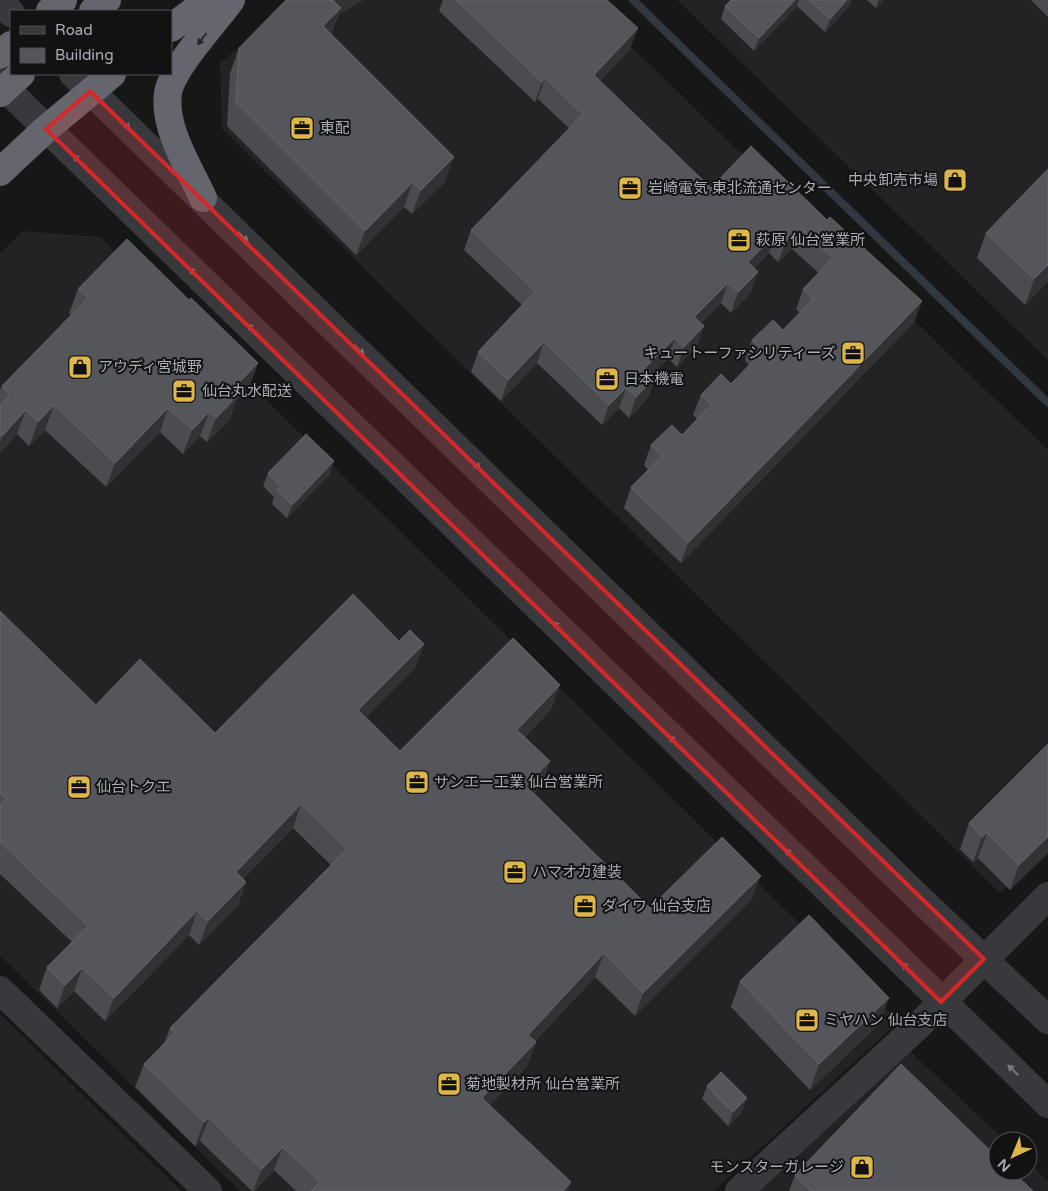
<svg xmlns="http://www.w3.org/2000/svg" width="1048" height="1191" font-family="'Varela Round','Noto Sans JP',sans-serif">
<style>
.built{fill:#232325}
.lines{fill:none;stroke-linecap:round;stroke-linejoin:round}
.stream{stroke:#313840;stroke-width:8}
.minor{stroke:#38383d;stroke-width:28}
.highway{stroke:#65666d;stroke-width:28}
.highway-bridge{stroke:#65666d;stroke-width:28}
.wall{fill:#4b4b50}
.shaded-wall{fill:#323235}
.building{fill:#55565b;stroke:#636469}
.oneway{fill:#27272a}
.oneway2{fill:#777880}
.marked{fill:#d62828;fill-opacity:0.2;stroke:#d62828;stroke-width:4;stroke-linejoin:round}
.labels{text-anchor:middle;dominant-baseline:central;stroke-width:4;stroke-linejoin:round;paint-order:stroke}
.poi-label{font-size:15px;fill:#aaadb7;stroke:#121213;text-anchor:start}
</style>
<rect width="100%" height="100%" fill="#171718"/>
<g class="built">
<polygon points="296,0 583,0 1048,450 1048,848 1000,893 222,129 220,63"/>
<polygon points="677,0 1048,0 1048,360"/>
<polygon points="23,231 100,237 899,1021 714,1191 240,1191 0,956 0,253"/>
<polygon points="0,1014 181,1191 0,1191"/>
<polygon points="909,1050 1005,1141 998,1141 998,1171 1028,1171 1028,1162 1048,1181 1048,1191 759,1191"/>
</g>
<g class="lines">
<polyline class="stream" points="633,0 1048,403"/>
<g class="minor">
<polyline points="0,1 11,13"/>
<polyline points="73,74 924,903 1048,1020"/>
<polyline points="0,83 1048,1104"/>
<polyline points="0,990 208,1191"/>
<polyline points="739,1191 918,1026 1048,896"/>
</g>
<g class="highway">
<polyline points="50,11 63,0"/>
<polyline points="93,11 107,0"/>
<polyline points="171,28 208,0"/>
<polyline points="0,55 11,45"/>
<polyline points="0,172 46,129 112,74"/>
<path d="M203 198C189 167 163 128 168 93 172 68 215 22 231 0"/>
</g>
<polyline class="highway-bridge" points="0,93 21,74"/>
</g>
<g class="wall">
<polygon points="443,0 607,0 630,49 600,81 711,188 827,220 922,301 914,322 681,563 624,508 631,487 648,470 644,465 651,445 682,435 697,419 693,415 701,395 731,384 749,365 745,360 752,340 783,330 800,313 796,310 803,289 819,273 792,249 778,262 769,253 754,268 751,292 731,313 721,303 701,323 704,326 697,346 677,367 668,358 652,374 655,377 648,398 629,418 619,408 602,425 537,363 501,401 471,372 478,352 522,305 464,250 471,230 570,129 538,99 535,102 439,11"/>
<polygon points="731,0 852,0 850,5 825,32 797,6 754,51 721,19 725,6"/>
<polygon points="867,0 883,0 876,8"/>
<polygon points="1031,0 1048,0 1048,17"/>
<polygon points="339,14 331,34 445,182 412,214 404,207 356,255 227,126 230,73 239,48"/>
<polygon points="1048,169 1048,281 1025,305 977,258 986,233"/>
<polygon points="78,289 189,300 258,363 249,387 236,400 230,419 207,442 200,436 183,454 160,432 106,487 45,430 29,446 17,434 0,453 0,390 2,386 71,315 69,313"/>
<polygon points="334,461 329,475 287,518 272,504 274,497 263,486 268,473"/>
<polygon points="0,611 96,705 215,733 399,641 424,644 415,668 366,717 400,751 552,708 525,737 550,761 542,784 534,793 650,908 752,899 635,1016 595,977 535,1041 536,1042 527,1066 490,1105 568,1191 296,1191 274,1170 254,1191 252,1191 200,1141 195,1146 135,1087 144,1064 164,1043 170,1028 331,865 293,828 243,879 246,882 238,905 199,945 189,935 105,1021 74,991 57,1008 39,990 47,967 72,942 0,874"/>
<polygon points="969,823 1048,853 1010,890 978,858 973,862 960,849"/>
<polygon points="740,981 880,1023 810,1090 731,1007"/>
<polygon points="707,1086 742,1112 728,1126 702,1099"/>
<polygon points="795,1175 1033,1191 789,1191"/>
</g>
<g class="shaded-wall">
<polygon points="331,0 364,0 339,14 332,33 314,50"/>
<polygon points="795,0 799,0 797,6 754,51 759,38"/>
<polygon points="847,0 852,0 850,5 825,32 830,19"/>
<polygon points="879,0 883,0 876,8 878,1"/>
<polygon points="638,28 630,49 587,95 594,75"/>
<polygon points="545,78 538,99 535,102 542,82"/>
<polygon points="454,157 445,182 412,214 421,190"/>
<polygon points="413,182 404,207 356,255 365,231"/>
<polygon points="799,228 792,249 778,262 786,241"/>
<polygon points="777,232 769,253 740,282 748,262"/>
<polygon points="1048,265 1048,281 1025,305 1034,279"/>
<polygon points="758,272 751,292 731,313 738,292"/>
<polygon points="728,283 721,303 687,337 694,317"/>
<polygon points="922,301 914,322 681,563 688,543"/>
<polygon points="704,326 697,346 677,367 684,347"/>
<polygon points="675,338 668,358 638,388 645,368"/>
<polygon points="544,342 537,363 501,401 508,380"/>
<polygon points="258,363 249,387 236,400 230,419 207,442 216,418 233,389"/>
<polygon points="655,377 648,398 629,418 636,397"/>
<polygon points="626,388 619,408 602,425 609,405"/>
<polygon points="54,405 45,430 29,446 38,422"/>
<polygon points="168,408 160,432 106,487 115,463"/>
<polygon points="26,410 17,434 0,453 0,442 2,436"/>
<polygon points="209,412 200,436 183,454 192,430"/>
<polygon points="334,461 329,475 287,518 292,505"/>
<polygon points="424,644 415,668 350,733 358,710"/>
<polygon points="560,685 552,708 509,753 517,730"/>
<polygon points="550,761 542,784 518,810 526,786"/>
<polygon points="301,804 293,828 227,895 236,872"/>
<polygon points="987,833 978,858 973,862 982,837"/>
<polygon points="1048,837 1048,853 1010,890 1019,865"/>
<polygon points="761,876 752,899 635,1016 643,993"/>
<polygon points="246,882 238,905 199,945 208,921"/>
<polygon points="197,911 189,935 105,1021 114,998"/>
<polygon points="604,953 595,977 519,1058 528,1035"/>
<polygon points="82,968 74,991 57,1008 65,985"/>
<polygon points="889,998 880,1023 810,1090 819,1064"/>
<polygon points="536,1042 527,1066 474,1121 482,1098"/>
<polygon points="747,1098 742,1112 728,1126 733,1112"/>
<polygon points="209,1118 200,1141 195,1146 204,1122"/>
<polygon points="283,1147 274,1170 253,1191 262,1169"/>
<polygon points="571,1182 568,1191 563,1191"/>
</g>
<g class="building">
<polygon points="286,0 333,0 341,8 323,26 454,157 421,190 413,182 365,231 236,102 239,48"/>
<polygon points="456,0 607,0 638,28 594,75 711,188 751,146 827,220 830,217 922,301 688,543 631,487 662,456 651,445 672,425 682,435 711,405 701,395 721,374 731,384 763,351 752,340 773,320 783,330 813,299 803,289 833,258 799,228 786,241 777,232 748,262 758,272 738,292 728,283 694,317 704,326 684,347 675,338 645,368 655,377 636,397 626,388 609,405 544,342 508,380 478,352 535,291 471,230 583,114 545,78 542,82"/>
<polygon points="731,0 795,0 759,38 725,6"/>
<polygon points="809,0 847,0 830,19"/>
<polygon points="1048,169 1048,265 1034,279 986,233"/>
<polygon points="127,239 189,300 191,298 258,363 233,389 238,395 216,418 209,412 192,430 168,408 115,463 54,405 38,422 26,410 2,436 0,435 0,406 10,395 2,386 88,298 78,289"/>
<polygon points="306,434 334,461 292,505 277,490 281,486 268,473"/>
<polygon points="353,594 399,641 410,630 424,644 358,710 400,751 513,638 560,685 517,730 550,761 526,786 650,908 722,837 761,876 643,993 604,953 528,1035 536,1042 482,1098 571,1182 563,1191 311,1191 320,1182 283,1147 262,1169 209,1118 204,1122 144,1064 175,1033 170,1028 347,849 301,804 236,872 246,882 208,921 197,911 114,998 82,968 65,985 47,967 88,926 0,842 0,805 6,799 0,793 0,611 96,705 140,659 215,733"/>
<polygon points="1048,744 1048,837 1019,865 987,833 982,837 969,823"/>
<polygon points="809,915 889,998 819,1064 740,981"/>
<polygon points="901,1064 998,1158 998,1171 1012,1171 1033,1191 811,1191 795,1175"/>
<polygon points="721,1072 747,1098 733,1112 707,1086"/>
</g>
<defs><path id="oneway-solid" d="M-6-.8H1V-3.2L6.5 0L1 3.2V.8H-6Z" transform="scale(1.25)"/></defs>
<use class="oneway" href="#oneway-solid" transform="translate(202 39) rotate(127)"/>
<g class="oneway2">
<use href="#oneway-solid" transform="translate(125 124) rotate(44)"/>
<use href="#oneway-solid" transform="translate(78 160) rotate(-136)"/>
<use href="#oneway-solid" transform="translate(243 237) rotate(44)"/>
<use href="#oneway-solid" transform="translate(194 273) rotate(-136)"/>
<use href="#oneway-solid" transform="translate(252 329) rotate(-136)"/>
<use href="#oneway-solid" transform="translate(359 350) rotate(44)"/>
<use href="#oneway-solid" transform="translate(475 464) rotate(44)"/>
<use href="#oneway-solid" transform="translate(558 627) rotate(-136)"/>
<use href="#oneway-solid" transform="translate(674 741) rotate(-136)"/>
<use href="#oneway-solid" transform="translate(790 854) rotate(-136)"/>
<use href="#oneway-solid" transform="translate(907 968) rotate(-136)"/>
<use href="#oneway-solid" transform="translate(1013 1070) rotate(-136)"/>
</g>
<path class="marked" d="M90 91 984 959 941 1002 46 129Z"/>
<defs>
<g id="office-square" transform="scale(1.25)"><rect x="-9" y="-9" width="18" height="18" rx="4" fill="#ddb74a" stroke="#121213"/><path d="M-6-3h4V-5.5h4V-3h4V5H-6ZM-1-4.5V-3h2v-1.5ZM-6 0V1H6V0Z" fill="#111"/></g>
<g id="shop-square" transform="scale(1.25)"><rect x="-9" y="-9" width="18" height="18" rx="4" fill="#ddb74a" stroke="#121213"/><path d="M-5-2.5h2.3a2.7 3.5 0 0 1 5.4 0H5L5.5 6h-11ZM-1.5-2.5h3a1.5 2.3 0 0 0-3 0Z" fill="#111"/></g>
</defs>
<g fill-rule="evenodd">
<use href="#office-square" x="302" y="128"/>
<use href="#shop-square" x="955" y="180"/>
<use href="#office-square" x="630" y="188"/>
<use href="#office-square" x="739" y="240"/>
<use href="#office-square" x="853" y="353"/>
<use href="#shop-square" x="80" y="367"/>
<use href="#office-square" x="607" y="379"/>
<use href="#office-square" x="184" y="391"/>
<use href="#office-square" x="417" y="782"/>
<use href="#office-square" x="79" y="787"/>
<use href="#office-square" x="515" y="872"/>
<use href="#office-square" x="585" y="906"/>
<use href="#office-square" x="807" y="1020"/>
<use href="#office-square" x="449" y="1084"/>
<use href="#shop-square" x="862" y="1167"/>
</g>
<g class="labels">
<g class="poi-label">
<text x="320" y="128">東配</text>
<text x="938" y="180" text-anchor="end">中央卸売市場</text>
<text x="648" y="188">岩崎電気 東北流通センター</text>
<text x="756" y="240">萩原 仙台営業所</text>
<text x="836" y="353" text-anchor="end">キュートーファシリティーズ</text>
<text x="98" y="367">アウディ宮城野</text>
<text x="624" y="379">日本機電</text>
<text x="202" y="391">仙台丸水配送</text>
<text x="434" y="782">サンエー工業 仙台営業所</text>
<text x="96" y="787">仙台トクエ</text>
<text x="532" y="872">ハマオカ建装</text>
<text x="602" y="906">ダイワ 仙台支店</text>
<text x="824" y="1020">ミヤハン 仙台支店</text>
<text x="466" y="1084">菊地製材所 仙台営業所</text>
<text x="844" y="1167" text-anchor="end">モンスターガレージ</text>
</g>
</g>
<rect x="10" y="10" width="162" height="65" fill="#121213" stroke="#4f5055"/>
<rect x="20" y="26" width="25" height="8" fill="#38383d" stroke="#4f5055"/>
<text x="55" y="35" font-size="15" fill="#aaadb7">Road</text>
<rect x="20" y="48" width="25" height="15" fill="#55565b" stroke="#4f5055"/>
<text x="55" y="60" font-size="15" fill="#aaadb7">Building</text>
<g transform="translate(1013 1156) rotate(224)"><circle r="24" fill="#121213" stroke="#4f5055"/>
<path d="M0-4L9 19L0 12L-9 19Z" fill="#ddb74a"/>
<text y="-8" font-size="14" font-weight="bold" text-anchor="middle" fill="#aaadb7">N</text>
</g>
</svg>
